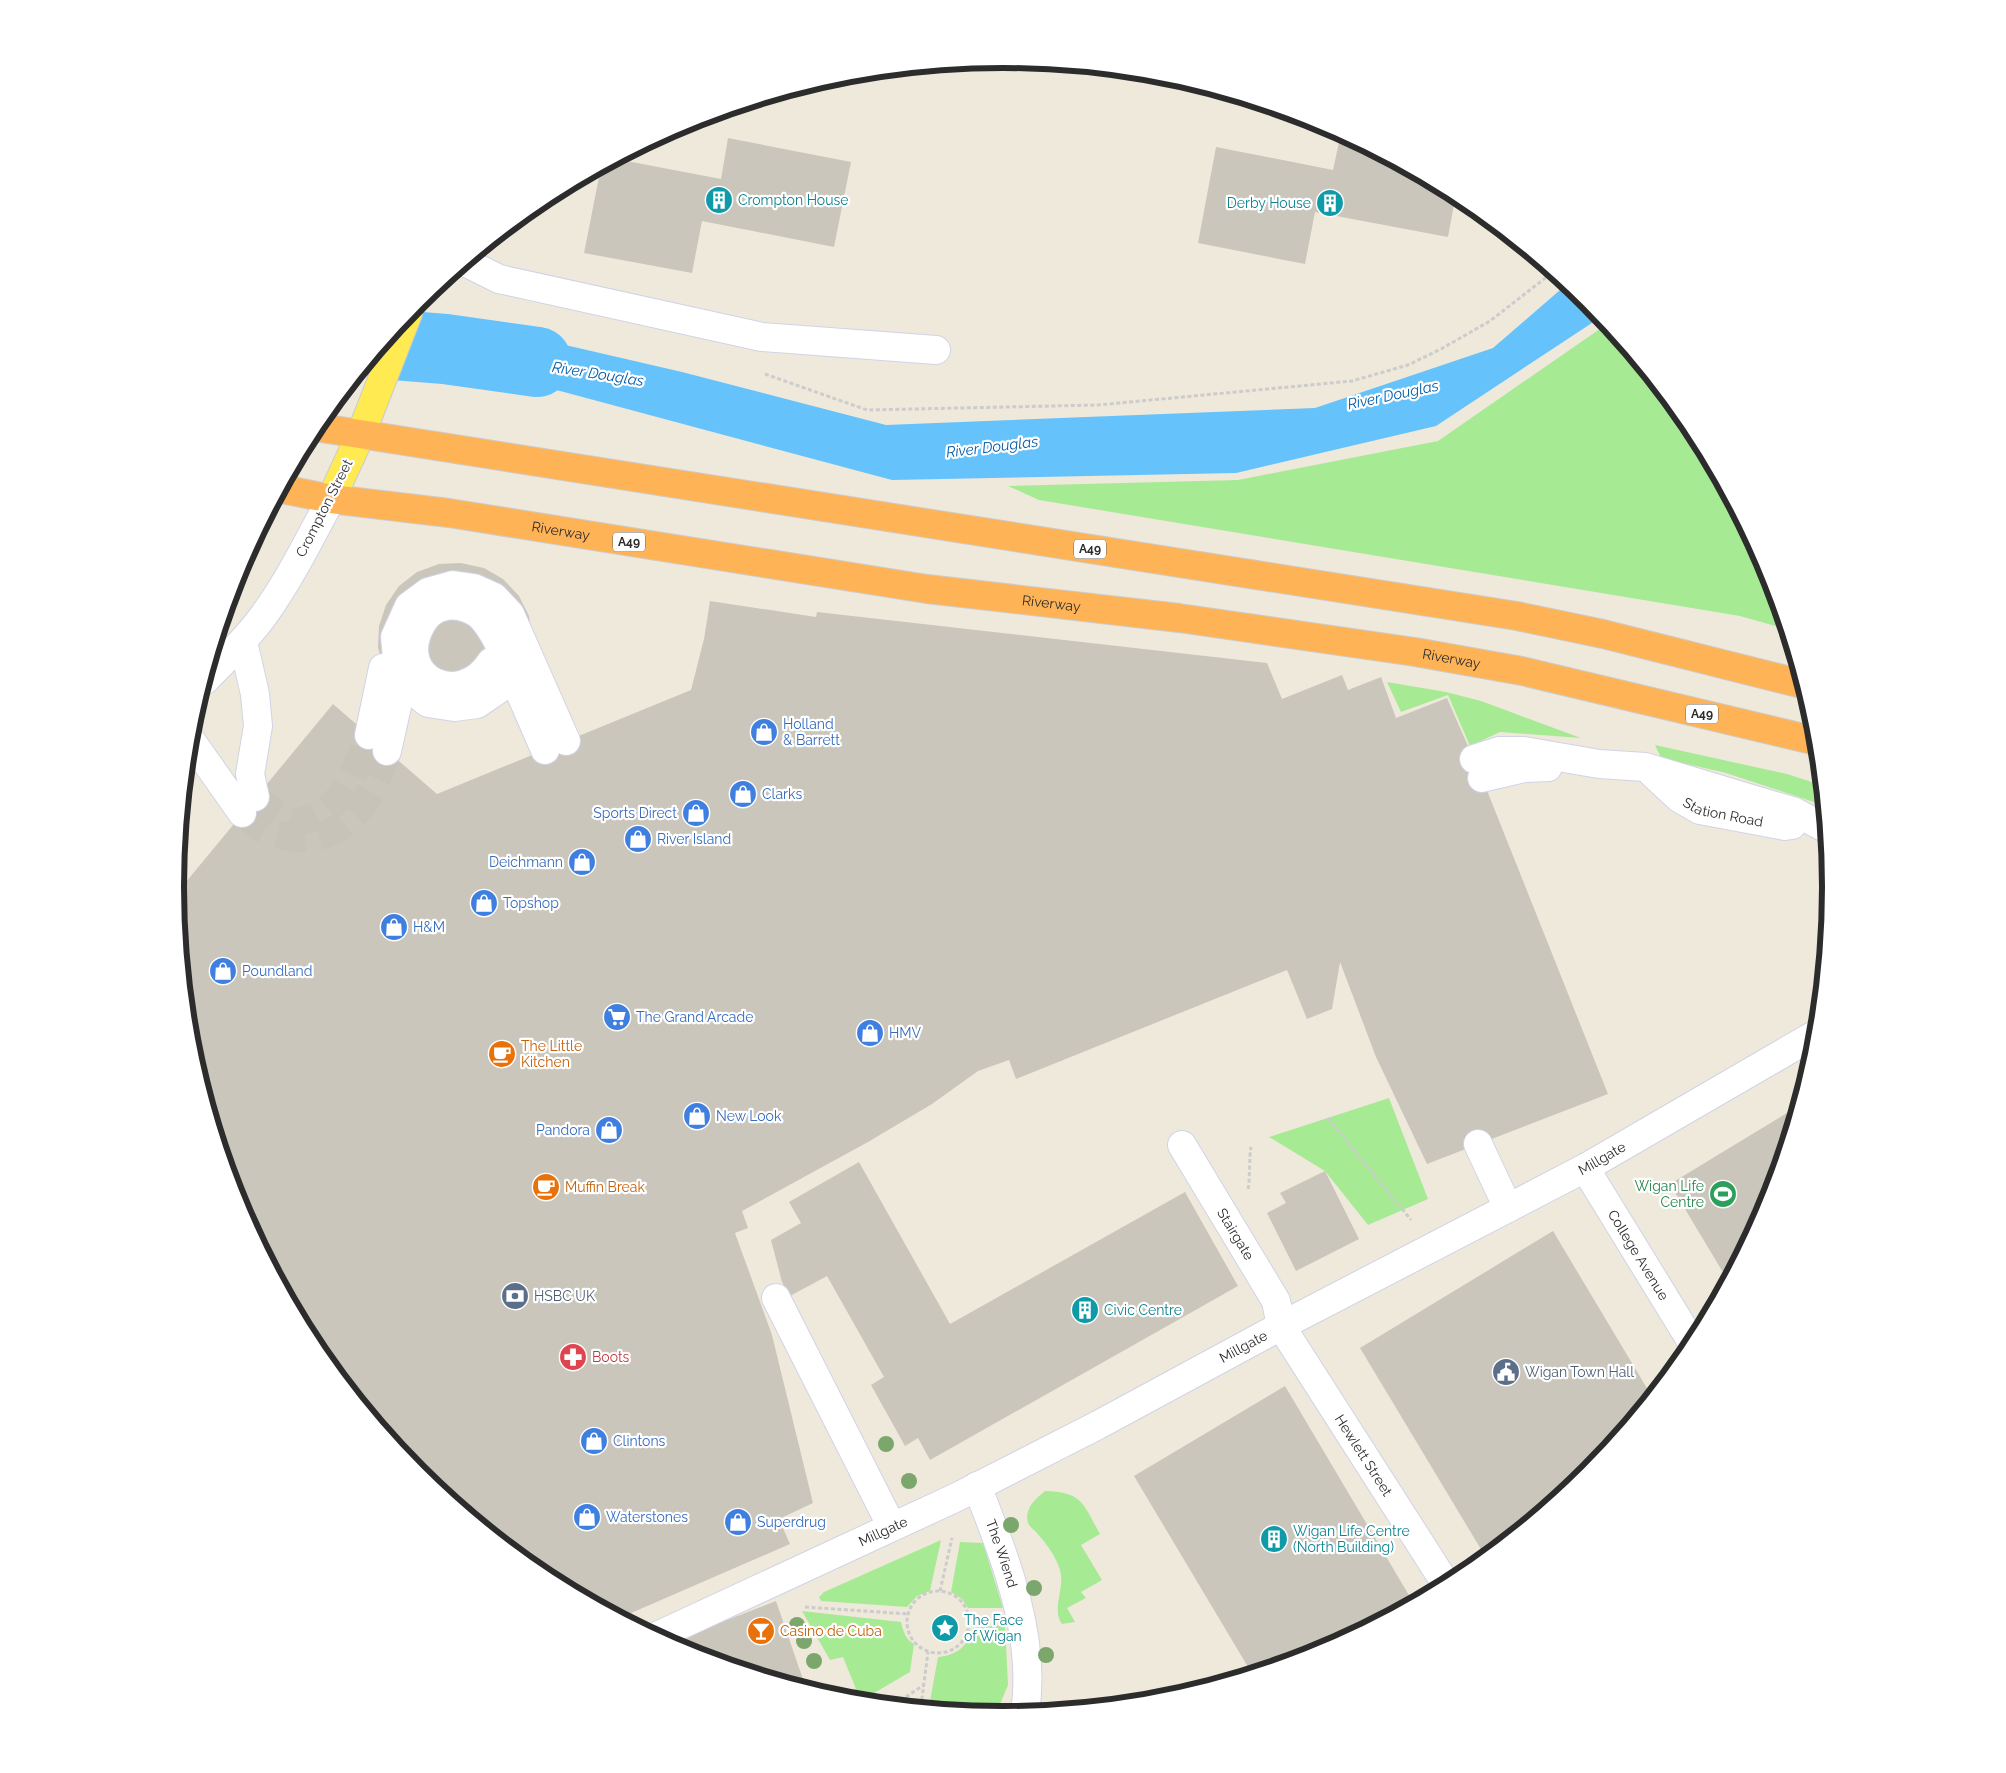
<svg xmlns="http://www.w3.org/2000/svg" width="2006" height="1773" font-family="Raleway,sans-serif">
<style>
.green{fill:#a7ea94}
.water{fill:#65c2fb}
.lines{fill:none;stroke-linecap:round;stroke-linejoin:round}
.river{stroke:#65c2fb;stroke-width:70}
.building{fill:#cac6bc}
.minor-tunnel{stroke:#c8c3b9;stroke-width:28;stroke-dasharray:28 14;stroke-linecap:butt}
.minor-casing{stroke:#d1d3e6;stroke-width:30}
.major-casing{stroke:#ccc;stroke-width:30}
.highway-casing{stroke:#ccc;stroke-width:30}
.path{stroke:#ccc;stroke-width:3;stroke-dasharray:4 2.5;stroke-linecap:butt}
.minor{stroke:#fff;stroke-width:28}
.major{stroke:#ffea51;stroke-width:28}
.highway{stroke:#ffb357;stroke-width:28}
.tree{fill:#7ba76d}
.labels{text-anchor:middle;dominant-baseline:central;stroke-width:4.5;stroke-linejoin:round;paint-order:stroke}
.shield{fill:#fff;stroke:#6b6b6b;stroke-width:1}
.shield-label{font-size:12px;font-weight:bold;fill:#2c2c2c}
.culture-label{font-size:14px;fill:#0d838f;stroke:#fff;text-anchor:start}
.street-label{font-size:14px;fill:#2c2c2c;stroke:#fff}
.shop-label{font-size:14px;fill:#366cbe;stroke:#fff;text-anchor:start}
.food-label{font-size:14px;fill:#c56008;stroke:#fff;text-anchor:start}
.leisure-label{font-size:14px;fill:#27864d;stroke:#fff;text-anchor:end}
.service-label{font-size:14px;fill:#4e5e75;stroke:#fff;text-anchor:start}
.health-label{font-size:14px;fill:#be3a42;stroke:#fff;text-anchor:start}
.water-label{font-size:15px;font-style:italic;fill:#005cab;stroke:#fff}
.rim{fill:none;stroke:#2c2c2c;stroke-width:6}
</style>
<rect width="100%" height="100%" fill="#efe9dc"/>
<g class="green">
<polygon points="1607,324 1691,427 1768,570 1786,629 1740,616 1039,500 1008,486 1238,480 1438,441"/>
<polygon points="1387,682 1446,692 1481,701 1581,738 1500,732 1470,746 1448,695 1401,712"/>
<polygon points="1655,745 1787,774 1821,785 1823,805 1726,773 1661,758"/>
<polygon points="1389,1098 1428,1199 1368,1225 1325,1171 1269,1137"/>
<path d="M1045 1491C1083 1492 1083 1504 1100 1534L1081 1545 1102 1580 1081 1592 1086 1598 1067 1608 1075 1622 1062 1624C1052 1611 1063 1591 1061 1575 1059 1560 1046 1543 1036 1532 1033 1529 1029 1526 1028 1523 1024 1509 1035 1499 1045 1491Z"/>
<polygon points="941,1540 930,1591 917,1596 907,1607 821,1601 819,1597 824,1592"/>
<polygon points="960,1542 983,1543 1003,1608 968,1608 962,1599 951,1592"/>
<path d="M802 1611 901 1622C903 1631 906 1640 914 1644L910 1672 862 1700 846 1699 844 1694 856 1689 843 1657 830 1660Z"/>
<path d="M1005 1625 1008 1685 996 1714 929 1707 938 1657C957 1655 967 1647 973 1628Z"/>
</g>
<polygon class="water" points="1567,284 1589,301 1601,317 1436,426 1236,473 892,480 437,358 453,319 682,372 886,425 1315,408 1493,348"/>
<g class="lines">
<polyline class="river" points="382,344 445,349 537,362"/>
</g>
<g class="building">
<polygon points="1341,133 1456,194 1448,237 1315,212 1305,264 1198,243 1216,147 1333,170"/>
<polygon points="728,138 851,162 834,247 702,221 692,273 584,253 601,167 616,159 721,179"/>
<polygon points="461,563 484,568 503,579 519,596 529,616 532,638 521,680 383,668 378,647 379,626 386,605 399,586 417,572 439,564"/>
<polygon points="710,601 816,617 817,612 1267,663 1282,699 1342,675 1348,690 1381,677 1396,718 1447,698 1482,778 1608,1094 1427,1164 1376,1057 1340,962 1332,1009 1307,1019 1287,970 1016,1079 1009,1060 978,1071 932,1104 868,1142 742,1211 748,1228 735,1233 772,1335 813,1503 779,1519 790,1544 622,1617 543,1575 417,1472 315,1346 238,1203 191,1048 176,894 333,704 437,794 691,690 704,639"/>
<polygon points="1797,1107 1768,1204 1727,1279 1670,1184"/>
<polygon points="859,1162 950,1324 1185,1192 1238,1286 930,1460 918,1438 905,1446 871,1385 884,1377 827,1276 790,1296 782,1282 771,1240 801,1223 789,1202"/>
<polygon points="1325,1171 1359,1239 1296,1271 1267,1213 1286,1203 1280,1193"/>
<polygon points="1553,1231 1651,1395 1588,1472 1485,1556 1360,1348"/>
<polygon points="1285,1386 1413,1602 1319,1651 1251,1672 1134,1476"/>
<polygon points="776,1601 806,1688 686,1651 673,1644 714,1625"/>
</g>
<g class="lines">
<g class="minor-tunnel">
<path d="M255 797C266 806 282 822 298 822 301 822 306 820 309 819 345 807 356 767 369 735"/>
<path d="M242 813C248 817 254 823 260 827 268 832 277 834 285 836 341 850 374 798 387 751"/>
</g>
<g class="minor-casing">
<g id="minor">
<polyline points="465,262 499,279 762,337 936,350"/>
<polyline points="243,642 255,694 258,726 250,774 255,797"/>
<path d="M491 662C460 710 396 679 419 629 425 616 433 608 447 606 460 604 476 610 484 620 497 636 504 655 512 674 523 699 534 725 545 750"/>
<path d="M205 680C225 659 247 639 264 615 290 579 310 538 331 499"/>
<polyline points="502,687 477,704 454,707 428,703 409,688 398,669 395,637 409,606 428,592 453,585 474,588 494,597 510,614 566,741"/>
<polyline points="369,735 383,668"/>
<polyline points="190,739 242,813"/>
<polyline points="387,751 400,693"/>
<polyline points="1474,759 1499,751 1524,751 1599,764 1645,767 1795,812 1825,828"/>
<path id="s1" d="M1652 773 1679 798 1700 810 1785 826 1792 825"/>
<polyline points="1482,778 1524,768 1548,767"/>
<polyline points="1478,1144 1508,1208"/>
<path id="s2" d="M1182 1145 1276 1301 1281 1326 1446 1584"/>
<path id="s3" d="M1585 1168 1693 1344"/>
<polyline points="776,1298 892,1527"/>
<path id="s4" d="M977 1486C1004 1556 1037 1636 1025 1712"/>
<path id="s5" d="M657 1636 957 1497 1098 1425 1281 1326 1585 1168 1816 1034"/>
</g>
</g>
<g class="major-casing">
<polyline id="major" points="331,499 361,434 408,313"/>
</g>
<g class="highway-casing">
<g id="highway">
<polyline points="315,427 1517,616 1603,634 1802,684"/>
<path id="s6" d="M282 489 331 499 449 513 927 589 1179 618 1415 652 1522 671 1816 741"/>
</g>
</g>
<g class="path">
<polyline points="765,374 867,410 1098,405 1352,381 1408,365 1441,349 1490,321 1553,272"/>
<polyline points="1328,1118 1411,1220"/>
<path d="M1248 1189C1250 1184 1249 1155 1251 1147"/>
<polyline points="940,1591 952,1538"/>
<circle cx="938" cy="1622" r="31"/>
<polyline points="805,1607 909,1614"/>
<polyline points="969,1617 986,1617"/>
<polyline points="895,1704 924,1685"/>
<polyline points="921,1706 928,1652"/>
</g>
<use href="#minor" class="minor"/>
<use href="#major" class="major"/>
<use href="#highway" class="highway"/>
</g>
<g class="tree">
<circle cx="886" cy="1444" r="8"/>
<circle cx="909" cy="1481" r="8"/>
<circle cx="1011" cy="1525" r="8"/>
<circle cx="1034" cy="1588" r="8"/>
<circle cx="797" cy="1625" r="8"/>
<circle cx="804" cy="1641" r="8"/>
<circle cx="1046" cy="1655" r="8"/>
<circle cx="814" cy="1661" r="8"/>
</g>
<defs>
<g id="building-disc" transform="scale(1.4375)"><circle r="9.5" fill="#0f9aa8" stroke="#fff"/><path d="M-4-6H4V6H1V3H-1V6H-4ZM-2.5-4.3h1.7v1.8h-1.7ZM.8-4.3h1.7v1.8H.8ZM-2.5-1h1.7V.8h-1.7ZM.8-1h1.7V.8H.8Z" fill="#fff"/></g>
<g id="shop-disc" transform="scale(1.4375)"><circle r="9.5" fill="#3f7fe0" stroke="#fff"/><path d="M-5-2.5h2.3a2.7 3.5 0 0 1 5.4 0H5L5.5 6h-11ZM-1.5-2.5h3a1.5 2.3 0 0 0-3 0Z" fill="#fff"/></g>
<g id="supermarket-disc" transform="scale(1.4375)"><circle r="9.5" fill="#3f7fe0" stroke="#fff"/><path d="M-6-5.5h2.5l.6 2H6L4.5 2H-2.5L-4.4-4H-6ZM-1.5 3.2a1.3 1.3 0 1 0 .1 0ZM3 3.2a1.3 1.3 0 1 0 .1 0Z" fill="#fff"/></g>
<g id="cafe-disc" transform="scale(1.4375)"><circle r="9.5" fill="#e8710a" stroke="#fff"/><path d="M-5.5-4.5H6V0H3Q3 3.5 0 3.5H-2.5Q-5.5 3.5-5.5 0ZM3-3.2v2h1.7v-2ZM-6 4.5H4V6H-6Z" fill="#fff"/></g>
<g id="stadium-disc" transform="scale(1.4375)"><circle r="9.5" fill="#2e9e5b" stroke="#fff"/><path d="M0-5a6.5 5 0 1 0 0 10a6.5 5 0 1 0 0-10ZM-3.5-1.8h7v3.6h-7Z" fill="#fff"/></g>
<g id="bank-disc" transform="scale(1.4375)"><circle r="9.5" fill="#5c6f8a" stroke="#fff"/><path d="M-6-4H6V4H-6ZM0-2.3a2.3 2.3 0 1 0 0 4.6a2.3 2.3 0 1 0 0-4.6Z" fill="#fff"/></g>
<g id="pharmacy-disc" transform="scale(1.4375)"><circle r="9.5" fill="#e0444e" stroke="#fff"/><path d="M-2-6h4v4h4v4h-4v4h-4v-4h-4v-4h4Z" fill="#fff"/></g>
<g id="civic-disc" transform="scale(1.4375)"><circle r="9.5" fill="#5c6f8a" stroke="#fff"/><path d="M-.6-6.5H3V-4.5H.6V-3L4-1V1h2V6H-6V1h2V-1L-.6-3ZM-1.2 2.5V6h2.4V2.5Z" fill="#fff"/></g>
<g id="sight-disc" transform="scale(1.4375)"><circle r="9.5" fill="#0f9aa8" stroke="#fff"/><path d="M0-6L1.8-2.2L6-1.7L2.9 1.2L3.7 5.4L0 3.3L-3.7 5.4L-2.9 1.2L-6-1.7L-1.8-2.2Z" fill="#fff"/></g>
<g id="bar-disc" transform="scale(1.4375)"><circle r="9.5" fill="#e8710a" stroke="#fff"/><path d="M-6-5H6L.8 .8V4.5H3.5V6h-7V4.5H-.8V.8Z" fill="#fff"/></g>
</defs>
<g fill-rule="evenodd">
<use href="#building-disc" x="719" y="200"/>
<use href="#building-disc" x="1330" y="203"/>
<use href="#shop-disc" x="764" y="732"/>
<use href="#shop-disc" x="743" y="794"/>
<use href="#shop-disc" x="696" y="813"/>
<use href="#shop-disc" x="638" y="839"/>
<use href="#shop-disc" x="582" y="862"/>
<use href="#shop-disc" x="484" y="903"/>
<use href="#shop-disc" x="394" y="927"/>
<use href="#shop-disc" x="223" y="971"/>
<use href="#supermarket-disc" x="617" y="1017"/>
<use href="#shop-disc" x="870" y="1033"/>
<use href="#cafe-disc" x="502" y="1054"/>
<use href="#shop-disc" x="697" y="1116"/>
<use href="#shop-disc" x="609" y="1130"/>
<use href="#cafe-disc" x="546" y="1187"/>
<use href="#stadium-disc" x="1723" y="1194"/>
<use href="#bank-disc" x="515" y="1296"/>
<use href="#building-disc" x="1085" y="1310"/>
<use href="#pharmacy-disc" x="573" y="1357"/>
<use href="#civic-disc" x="1506" y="1372"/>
<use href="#shop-disc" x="594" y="1441"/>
<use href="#shop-disc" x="587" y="1517"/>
<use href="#shop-disc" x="738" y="1522"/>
<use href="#building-disc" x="1274" y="1539"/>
<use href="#sight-disc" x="945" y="1628"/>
<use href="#bar-disc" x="761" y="1631"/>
</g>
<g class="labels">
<g class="shield">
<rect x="613" y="532.5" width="32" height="19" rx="4"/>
<rect x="1074" y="539.5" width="32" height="19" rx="4"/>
<rect x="1686" y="704.5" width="32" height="19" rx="4"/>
</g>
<g class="shield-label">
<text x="629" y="542">A49</text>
<text x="1090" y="549">A49</text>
<text x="1702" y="714">A49</text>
</g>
<g class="culture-label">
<text x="738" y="200">Crompton House</text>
<text x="1311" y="203" text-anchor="end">Derby House</text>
<text x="1104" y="1310">Civic Centre</text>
<text x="1293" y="1531">Wigan Life Centre<tspan x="1293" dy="16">(North Building)</tspan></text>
<text x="964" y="1620">The Face<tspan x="964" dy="16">of Wigan</tspan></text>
</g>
<g class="street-label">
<text transform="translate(324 508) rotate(-63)">Crompton Street</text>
<text stroke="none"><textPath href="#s6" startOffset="282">Riverway</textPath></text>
<text stroke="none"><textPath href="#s6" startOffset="778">Riverway</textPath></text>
<text stroke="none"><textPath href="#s6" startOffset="1182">Riverway</textPath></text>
<text stroke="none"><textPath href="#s1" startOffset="84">Station Road</textPath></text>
<text stroke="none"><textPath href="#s5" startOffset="1059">Millgate</textPath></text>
<text stroke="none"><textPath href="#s2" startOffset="104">Stairgate</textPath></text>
<text stroke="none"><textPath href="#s3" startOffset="102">College Avenue</textPath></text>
<text stroke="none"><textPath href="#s5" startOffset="654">Millgate</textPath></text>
<text stroke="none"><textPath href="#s2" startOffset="361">Hewlett Street</textPath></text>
<text stroke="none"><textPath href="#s5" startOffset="249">Millgate</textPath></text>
<text stroke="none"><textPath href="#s4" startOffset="72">The Wiend</textPath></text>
</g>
<g class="shop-label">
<text x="783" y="724">Holland<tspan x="783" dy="16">&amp; Barrett</tspan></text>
<text x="762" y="794">Clarks</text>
<text x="677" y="813" text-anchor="end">Sports Direct</text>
<text x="657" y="839">River Island</text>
<text x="563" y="862" text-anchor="end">Deichmann</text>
<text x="503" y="903">Topshop</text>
<text x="413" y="927">H&amp;M</text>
<text x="242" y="971">Poundland</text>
<text x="636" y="1017">The Grand Arcade</text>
<text x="889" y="1033">HMV</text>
<text x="716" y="1116">New Look</text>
<text x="590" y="1130" text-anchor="end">Pandora</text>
<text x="613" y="1441">Clintons</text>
<text x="606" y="1517">Waterstones</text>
<text x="757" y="1522">Superdrug</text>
</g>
<g class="food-label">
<text x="521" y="1046">The Little<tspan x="521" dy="16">Kitchen</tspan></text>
<text x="565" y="1187">Muffin Break</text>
<text x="780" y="1631">Casino de Cuba</text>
</g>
<g class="leisure-label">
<text x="1704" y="1186">Wigan Life<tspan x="1704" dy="16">Centre</tspan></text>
</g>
<g class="service-label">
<text x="534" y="1296">HSBC UK</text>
<text x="1525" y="1372">Wigan Town Hall</text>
</g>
<g class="health-label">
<text x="592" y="1357">Boots</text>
</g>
<g class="water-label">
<text transform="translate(598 374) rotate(9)">River Douglas</text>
<text transform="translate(1393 395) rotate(-12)">River Douglas</text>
<text transform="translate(992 447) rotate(-7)">River Douglas</text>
</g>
</g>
<path d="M0 0H2006V1773H0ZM184 887a819 819 0 1 1 1638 0a819 819 0 1 1-1638 0Z" fill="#fff" fill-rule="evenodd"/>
<path class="rim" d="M184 887a819 819 0 1 1 1638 0a819 819 0 1 1-1638 0Z"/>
</svg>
